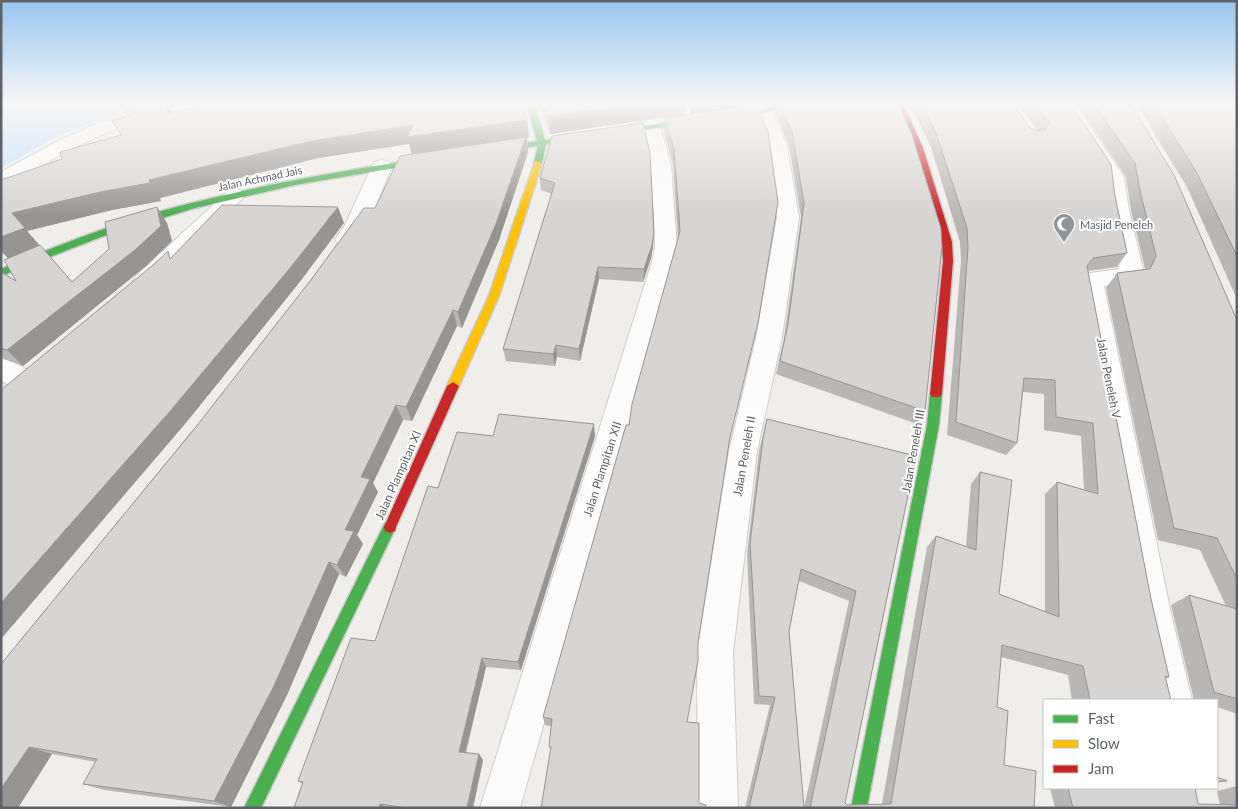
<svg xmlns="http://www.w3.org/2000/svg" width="1238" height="809" font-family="Lato,sans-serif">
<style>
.water{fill:#bfe0f9}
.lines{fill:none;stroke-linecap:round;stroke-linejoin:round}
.street-casing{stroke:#cbcccc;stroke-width:2}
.fast-casing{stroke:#cacacb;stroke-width:3}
.slow-casing{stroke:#cacacb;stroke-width:3}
.jam-casing{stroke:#cacacb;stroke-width:3}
.street{fill:#fdfcfc;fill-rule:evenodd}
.fast{fill:#4caf50;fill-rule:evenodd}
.slow{fill:#ffc107;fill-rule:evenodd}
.jam{fill:#c62828;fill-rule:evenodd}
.wall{fill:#b8b7b5}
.shaded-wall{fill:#969594}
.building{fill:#d6d5d3;stroke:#969594}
.labels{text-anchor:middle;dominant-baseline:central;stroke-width:4;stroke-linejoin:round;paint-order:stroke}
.far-street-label{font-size:11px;fill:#5f6368;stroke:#fff}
.far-poi-label{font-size:11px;fill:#5f6368;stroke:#fff;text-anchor:start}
.street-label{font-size:12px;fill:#5f6368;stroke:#fff}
</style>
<rect width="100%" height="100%" fill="#efeeea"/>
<polygon class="water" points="10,103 160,103 111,116 54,138 1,168 1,106"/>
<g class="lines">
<g class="street-casing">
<g id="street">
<path d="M183 103H218L215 107C182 115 147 118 114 130 77 144 43 165 8 184L1 186V172L60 140 101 122Z"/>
<polygon points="1056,103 1074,103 1124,177 1129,210 1143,269 1138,281 1104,286 1170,609 1192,700 1156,700 1136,609 1079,280 1083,274 1119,269 1107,210 1104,177"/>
<polygon points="763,106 769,107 772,111 787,146 799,217 782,338 757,451 733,653 738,808 698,808 697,653 729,451 756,338 777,217 767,146 754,111 757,107"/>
<polygon points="651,120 658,122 660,126 671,165 677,246 675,258 520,808 480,808 653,258 655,246 651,165 642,126 644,122"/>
<path d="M382 160 389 162 392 166C385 182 366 236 354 244 349 247 343 245 338 244L335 239 345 225 372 166 375 162Z"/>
<polygon points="235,189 242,191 245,195 242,199 152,288 144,290 136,288 132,282 136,276 228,191"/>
<path d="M1 358C15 362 32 370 38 382L34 389 25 392 1 381Z"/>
</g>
</g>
<g class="fast-casing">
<g id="fast">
<polygon points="526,103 534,103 545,140 763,109 791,103 804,103 763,113 546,144 542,163 538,165 534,163 538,146 487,152 486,150 490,148 537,141"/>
<path d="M433 157H436V161L295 185 195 208 101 237 1 276V269C51 248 102 228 154 213 246 187 339 171 433 157Z"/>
<polygon points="936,390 940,391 942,394 939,425 867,808 851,808 927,425 930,394 932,391"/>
<polygon points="390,521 395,523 396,527 261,808 244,808 385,523"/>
</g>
</g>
<g class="slow-casing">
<polygon id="slow" points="535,161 542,163 499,296 459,386 457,389 449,389 447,386 489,296"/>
</g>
<g class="jam-casing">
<g id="jam">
<polygon points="896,103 903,103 923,148 952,242 953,261 942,394 940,397 932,397 930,394 943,261 942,242 915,148"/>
<polygon points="453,382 459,386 396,527 395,531 390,533 385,531 384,527 447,386"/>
</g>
</g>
<use href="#street" class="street"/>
<use href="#fast" class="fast"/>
<use href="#slow" class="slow"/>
<use href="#jam" class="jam"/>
</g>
<g class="wall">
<polygon points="540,103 685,103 684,114 550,134"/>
<polygon points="778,103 898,103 925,411 917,424 776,374 784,338 801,217 789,146 776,115"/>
<polygon points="909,103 1011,103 1030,128 1038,131 1017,103 1070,103 1115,196 1127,253 1117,267 1088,271 1151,599 1169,677 1166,679 1171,700 1072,700 1068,675 1001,657 997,707 1004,765 1034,808 804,808 849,601 799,581 789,631 804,808 745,808 770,705 754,704 747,554 759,451 767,419 916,456 845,803 847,805 882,804 927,547 936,536 966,547 971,484 980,472 999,594 1045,611 1045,494 1057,482 1084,490 1081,436 1044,430 1044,394 1023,392 1017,443 1006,455 947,435 961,261 960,242 931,147"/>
<polygon points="1076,103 1130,103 1237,320 1237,714 1217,707 1217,700 1194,700 1171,605 1189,595 1226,606 1200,550 1158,540 1106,288 1117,273 1145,269 1131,210 1126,177"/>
<polygon points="1136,103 1237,103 1237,299 1187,187"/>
<polygon points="757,104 550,750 549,746 551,726 545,725 543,717 629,425 678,238 673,165 664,132 665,118"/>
<polygon points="125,112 527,120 529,137 527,138 528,152 499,240 462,328 457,326 412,421 403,420 373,483 378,492 357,535 363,544 346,577 339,574 287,695 231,807 104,790 83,784 96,762 52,754 18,808 1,808 1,664 375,208 412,154 409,144 318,158 160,198 161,201 112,210 27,231 72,282 167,223 172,241 146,266 23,366 1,358 1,272 16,281 8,258 1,251 1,180 62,159 121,135 128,116"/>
<polygon points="552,136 653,246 651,258 643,282 599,279 580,361 557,357 555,366 506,361 503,349 552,194 541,190 540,178"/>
<polygon points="493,436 595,436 521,670 486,667 466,753 483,760 473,808 294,808 303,784 298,781 375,641 438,488"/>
<polygon points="1217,777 1227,781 1217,783"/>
<polygon points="1237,786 1237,808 1055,808 1050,788 1195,788 1198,804 1220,805 1217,791"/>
</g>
<g class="shaded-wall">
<polygon points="166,103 176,120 167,113"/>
<polygon points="646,103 685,103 684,114 550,134 549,116"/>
<polygon points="691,103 765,103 690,114"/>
<polygon points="527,120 529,137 527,138 528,152 499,240 462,328 409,144 318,158 160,198 161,201 112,210 27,231 40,246 9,259 1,251 1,237 12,213 312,141 413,125"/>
<polygon points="157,207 167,223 172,241 146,266 23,366 7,350"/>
<polygon points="338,207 344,223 299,283 185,424 1,639 1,603"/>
<polygon points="654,233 653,246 651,258 643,282 644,269"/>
<polygon points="598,267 599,279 580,361 579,349"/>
<polygon points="453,310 457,326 412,421 406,407"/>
<polygon points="556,345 557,357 555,366 553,354"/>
<polygon points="396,405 403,420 373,483 378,492 357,535 363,544 346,577 337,565 345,530 361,477"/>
<polygon points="594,424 595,436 521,670 518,662"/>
<polygon points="329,562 339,574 287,695 231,807 214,801"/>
<polygon points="482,658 486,667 464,758 459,752"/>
<polygon points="29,747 52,754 18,808 1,808 1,789"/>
<polygon points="479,754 483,760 473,808 467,808"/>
<polygon points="380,804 387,808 379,808"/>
</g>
<g class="building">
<polygon points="166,103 167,113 223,103 522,103 527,120 407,137 413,125 312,141 149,180 150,183 100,192 12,213 25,228 1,237 1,180 62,159 60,152 121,135 112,121 129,116 125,112"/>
<polygon points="544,103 646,103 549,116"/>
<polygon points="779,103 898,103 912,135 941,228 942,247 925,411 780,361 788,324 804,203 792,132"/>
<polygon points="921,103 1011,103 1030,128 1038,131 1046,129 1049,122 1034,103 1070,103 1111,164 1115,196 1127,253 1093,258 1087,266 1151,599 1169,677 1165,676 1171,700 1090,700 1083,666 1002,645 997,707 1008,711 1004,765 1036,771 1034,808 810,808 856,591 801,569 789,631 804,808 749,808 775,697 759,696 750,543 763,438 767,419 916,456 845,803 847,805 891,804 936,536 976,550 980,472 1012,480 999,594 1059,617 1057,482 1098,494 1093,423 1056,417 1055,380 1024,378 1017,443 956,422 968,247 967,228 936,133"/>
<polygon points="1093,103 1130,103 1174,175 1237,320 1237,579 1217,538 1174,528 1117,273 1150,269 1156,256 1141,195 1135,163"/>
<polygon points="1153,103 1237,103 1237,256 1197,173"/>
<polygon points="757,104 768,132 778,202 758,323 730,437 698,643 698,661 687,722 699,723 699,803 706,805 705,808 541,808 551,747 549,746 552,719 543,717 626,425 629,425 632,404 680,231 674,150 665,118"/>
<polygon points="643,123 650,153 654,233 652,245 644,269 598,267 579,349 556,345 553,354 503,349 555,183 540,178 552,136"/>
<polygon points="526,137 496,224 458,312 453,310 406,407 396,405 361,477 370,479 345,530 354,531 337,565 329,562 274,686 214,801 83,784 97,759 29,747 1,789 1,664 195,428 310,281 364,208 375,208 400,156"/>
<polygon points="222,205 338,207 291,267 172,409 1,603 1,390 153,265 168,251 170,259"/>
<polygon points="157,207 161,226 135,250 7,350 1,348 1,272 16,281 4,260 40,245 72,282 109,249 105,222"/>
<polygon points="499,414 594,424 518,662 482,658 459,752 479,754 467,808 406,808 380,804 379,808 294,808 303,782 298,781 351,638 375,641 428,486 438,488 457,432 493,436"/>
<polygon points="1189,595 1237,609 1237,699 1214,692"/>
<polygon points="1217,777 1227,781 1217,781"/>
<polygon points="1068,788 1195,788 1198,804 1237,805 1237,808 1073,808"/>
</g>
<linearGradient id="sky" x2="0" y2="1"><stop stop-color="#97c6ef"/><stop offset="0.48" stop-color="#f8f7f6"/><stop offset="1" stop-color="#f8f7f6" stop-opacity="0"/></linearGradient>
<rect width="1238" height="216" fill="url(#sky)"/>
<defs>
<g id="mosque-pin" transform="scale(1.125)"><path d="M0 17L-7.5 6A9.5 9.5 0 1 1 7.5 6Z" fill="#919496" stroke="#fff"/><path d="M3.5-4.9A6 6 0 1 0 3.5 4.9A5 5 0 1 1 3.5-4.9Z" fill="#fff"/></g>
</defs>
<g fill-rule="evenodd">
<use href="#mosque-pin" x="1064" y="224"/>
</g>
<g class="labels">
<g class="far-street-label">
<text transform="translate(260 178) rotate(-12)">Jalan Achmad Jais</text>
</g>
<g class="far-poi-label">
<text x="1080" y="224">Masjid Peneleh</text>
</g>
<g class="street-label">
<text transform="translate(1109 378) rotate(79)">Jalan Peneleh V</text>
<text transform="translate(913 451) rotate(-80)">Jalan Peneleh III</text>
<text transform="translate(744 456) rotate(-80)">Jalan Peneleh II</text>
<text transform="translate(602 469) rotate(-72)">Jalan Plampitan XII</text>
<text transform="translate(398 475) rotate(-66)">Jalan Plampitan XI</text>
</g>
</g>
<rect width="1238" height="809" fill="none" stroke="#5f6368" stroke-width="5"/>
<rect x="1043" y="699" width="175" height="90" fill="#ffffff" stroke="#bfc1c3"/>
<rect x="1053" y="715" width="25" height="8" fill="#4caf50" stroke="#bfc1c3"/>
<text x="1088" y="724" font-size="15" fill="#5f6368">Fast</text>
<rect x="1053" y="740" width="25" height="8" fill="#ffc107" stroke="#bfc1c3"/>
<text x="1088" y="749" font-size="15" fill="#5f6368">Slow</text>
<rect x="1053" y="765" width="25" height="8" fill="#c62828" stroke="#bfc1c3"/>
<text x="1088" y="774" font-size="15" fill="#5f6368">Jam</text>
</svg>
